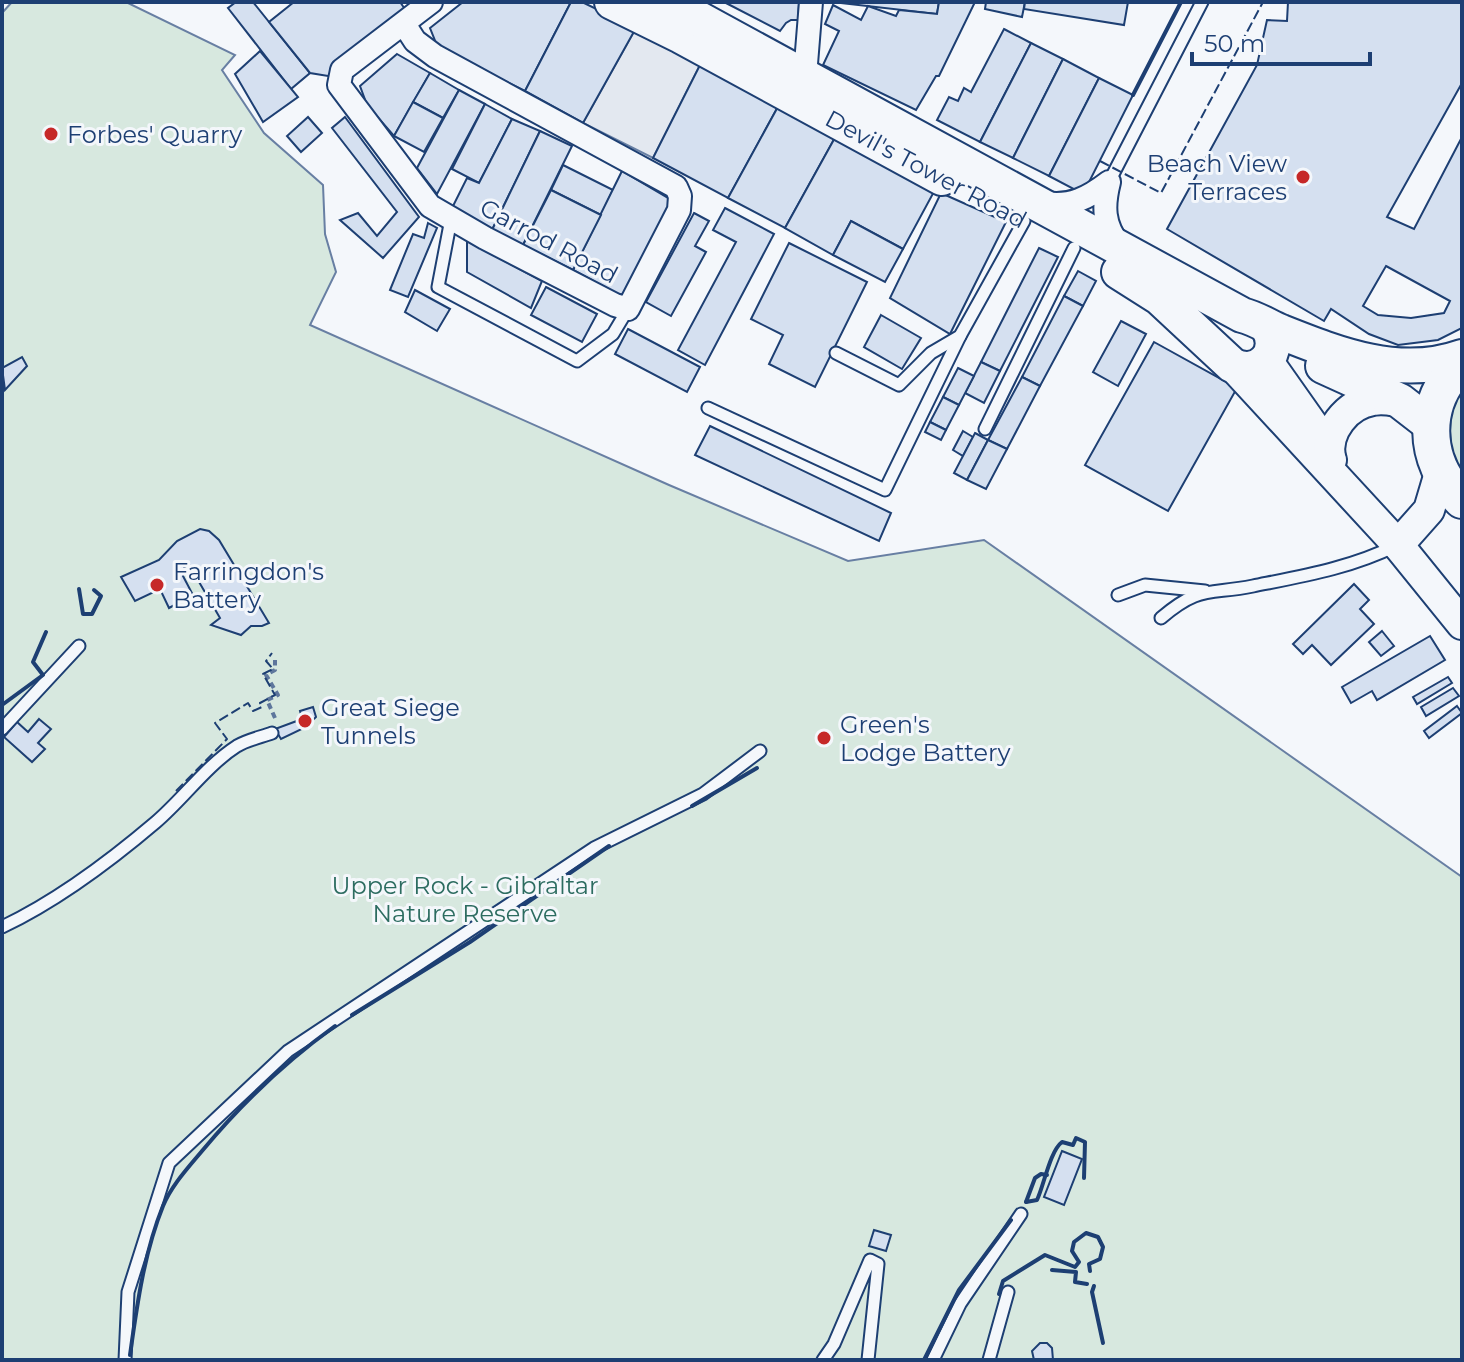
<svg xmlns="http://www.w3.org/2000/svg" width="1464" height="1362" font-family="Montserrat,sans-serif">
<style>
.green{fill:#d7e8df;stroke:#687fa3;stroke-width:2}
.parking{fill:#e3e8f0;stroke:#687fa3;stroke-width:2}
.building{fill:#d5e0f0;stroke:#1d3f73;stroke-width:2;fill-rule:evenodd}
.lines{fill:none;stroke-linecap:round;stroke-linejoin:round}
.service-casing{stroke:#1d3f73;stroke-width:15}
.minor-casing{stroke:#1d3f73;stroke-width:26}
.secondary-casing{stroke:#1d3f73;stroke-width:34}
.primary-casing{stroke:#1d3f73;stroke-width:38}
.trunk-casing{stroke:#1d3f73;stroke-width:40}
.path{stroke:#5e769c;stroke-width:4;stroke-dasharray:6 4;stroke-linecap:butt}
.service{stroke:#f4f7fb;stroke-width:11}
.minor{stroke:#f4f7fb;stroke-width:22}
.secondary{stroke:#f4f7fb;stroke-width:30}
.primary{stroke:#f4f7fb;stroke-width:34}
.trunk{stroke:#f4f7fb;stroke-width:36}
.fence{stroke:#1d3f73;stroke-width:2;stroke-dasharray:10 4;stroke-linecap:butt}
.wall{stroke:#1d3f73;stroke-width:4}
.poi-dot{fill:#c62828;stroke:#f4f7fb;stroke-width:3}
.labels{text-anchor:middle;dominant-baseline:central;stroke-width:6;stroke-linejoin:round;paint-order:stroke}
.poi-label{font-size:24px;fill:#1d3f73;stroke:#f4f7fb;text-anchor:start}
.street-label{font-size:24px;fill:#1d3f73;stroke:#f4f7fb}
.park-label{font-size:24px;fill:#2c6c60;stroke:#f4f7fb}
</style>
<rect width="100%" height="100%" fill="#f4f7fb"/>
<g class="green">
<polygon points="12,2 126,2 235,55 222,70 264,133 323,185 325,234 336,272 310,325 669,485 848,561 984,540 1462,877 1462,1360 2,1360 2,13"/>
<path d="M1462 389V476C1445 452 1443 413 1462 389Z"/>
</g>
<polygon class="parking" points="636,28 701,63 653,158 583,123"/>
<g class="building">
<polygon points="236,2 253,2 310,73 291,89 228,8"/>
<polygon points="294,2 400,2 407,12 328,76 310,73 269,22"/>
<polygon points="463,2 571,2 525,91 438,48 430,28"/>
<polygon points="571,2 582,2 636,28 583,123 525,91"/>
<polygon points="724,2 799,2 798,20 791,20 786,23 780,31"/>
<polygon points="832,2 939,2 937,14"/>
<polygon points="939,2 975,2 939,76 936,76 916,110 823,65 839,31 825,24 833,5 861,20 868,6 896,16 899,10 937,14"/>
<polygon points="986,2 1025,2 1022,17 985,9"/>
<polygon points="1025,2 1128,2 1124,25 1024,9"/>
<path d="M1288 2H1462V83L1387 217 1414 229 1462 137V328L1438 340 1398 345 1369 334 1331 309 1324 321 1167 229 1257 65 1267 20 1287 21ZM1386 266 1450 301 1444 313 1411 318 1378 315 1363 306Z"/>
<polygon points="1004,29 1031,43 980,142 937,120 949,97 958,101 964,88 971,92"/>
<polygon points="1031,43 1063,59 1013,158 980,142"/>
<polygon points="260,51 298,97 263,122 235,74"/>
<polygon points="397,54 430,73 394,136 367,105 360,86"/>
<polygon points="1063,59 1099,78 1049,176 1013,158"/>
<polygon points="701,63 780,103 728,198 653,158"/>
<polygon points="430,73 459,90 443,118 413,102"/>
<polygon points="1099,78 1133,95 1083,194 1049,176"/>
<polygon points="459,90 485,104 437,194 417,168"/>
<polygon points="413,102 443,118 424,152 394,136"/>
<polygon points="780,103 837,134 785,228 728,198"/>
<polygon points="485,104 512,119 479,183 452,169"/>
<polygon points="308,117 322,133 301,152 287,136"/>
<polygon points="345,117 419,217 383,258 340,220 358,213 377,236 397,212 332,128"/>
<polygon points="512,119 540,131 492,230 451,210 467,178 479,183"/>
<polygon points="540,131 572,146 523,245 492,230"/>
<polygon points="837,134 936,188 903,249 851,221 833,255 785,228"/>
<polygon points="563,165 613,190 601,215 551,190"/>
<polygon points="622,171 673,201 623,297 573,270"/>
<polygon points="551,190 601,215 573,270 523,245"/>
<polygon points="941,193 1006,222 950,334 890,298"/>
<polygon points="725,208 774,234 705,365 678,350 736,242 713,230"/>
<polygon points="694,213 709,221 695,246 706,252 671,316 646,302"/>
<polygon points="851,221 903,249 885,282 833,255"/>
<polygon points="428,223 437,228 408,297 390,290 413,234 424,238"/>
<polygon points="467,241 542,281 531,308 467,272"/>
<polygon points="789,243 867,282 815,387 769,364 783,335 751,319"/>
<polygon points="1039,248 1058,257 1000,371 981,362"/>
<polygon points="1078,271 1096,281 1083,306 1064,296"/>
<polygon points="546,287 597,314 582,342 531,315"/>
<polygon points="415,290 450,309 437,331 405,312"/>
<polygon points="1064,296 1083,306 1040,386 1022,377"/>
<polygon points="881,315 921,338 902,369 864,347"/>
<polygon points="1121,321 1146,334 1118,386 1093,372"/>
<polygon points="628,329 700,367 687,392 615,354"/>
<polygon points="1154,342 1237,388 1168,511 1085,465"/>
<polygon points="22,357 27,366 5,390 2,368"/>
<polygon points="981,362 1000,371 984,403 965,393"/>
<polygon points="958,368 974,376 959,405 943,397"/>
<polygon points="1022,377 1040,386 1007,449 988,440"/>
<polygon points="943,397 959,405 946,430 930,422"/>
<polygon points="930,422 946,430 941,440 925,432"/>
<polygon points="710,426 891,513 879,541 695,455"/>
<polygon points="963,431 973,437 963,456 953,450"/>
<polygon points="975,433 988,440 967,480 954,473"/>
<polygon points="988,440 1007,449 986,489 967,480"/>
<polygon points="200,529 209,531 219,540 269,623 262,626 251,626 241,635 211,625 220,618 188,563 184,568 183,576 193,595 169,608 160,589 135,601 121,577 159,560 177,541"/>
<polygon points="1354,584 1369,600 1360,609 1374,624 1331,665 1312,645 1303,654 1293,644"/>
<polygon points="1382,631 1394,646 1381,656 1369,642"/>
<polygon points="1430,636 1445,660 1377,700 1372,691 1351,703 1342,687"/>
<polygon points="1448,677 1452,683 1417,704 1413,697"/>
<polygon points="1453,688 1459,696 1426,716 1421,707"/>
<polygon points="1457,706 1462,713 1429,738 1424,731"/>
<polygon points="313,707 316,717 306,727 281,739 275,729 302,719 300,711"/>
<polygon points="39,719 51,729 38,743 45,749 32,762 4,737 17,722 28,732"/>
<polygon points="1062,1151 1082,1159 1064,1205 1044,1197"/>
<polygon points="874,1230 891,1235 886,1251 869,1246"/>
<polygon points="1040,1343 1047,1343 1052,1348 1053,1360 1034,1360 1032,1351"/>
</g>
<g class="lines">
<g class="service-casing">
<g id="service">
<polyline points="1109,182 1202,2"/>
<polyline points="451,219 438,287 577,361 613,334 628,309"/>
<polyline points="836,353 899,385 931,353 960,336 1024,221"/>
<polyline points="708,408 885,490 960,336"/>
<polyline points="985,429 1074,248"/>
<polyline points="1118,595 1145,585 1205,591"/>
<path d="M1161 618C1200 585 1208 595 1253 586 1303 576 1351 568 1397 545"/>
<polyline points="2,729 79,646"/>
<path d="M2 927C57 901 109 862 156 822 184 798 206 766 237 746 247 740 261 737 272 733"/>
<polyline points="125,1360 128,1292 169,1163 288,1051 594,848 703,794 760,751"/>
<polyline points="823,1360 834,1344 870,1260 878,1264 868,1360"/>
<polyline points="933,1360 960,1304 1021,1214"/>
<polyline points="989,1360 1008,1292"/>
</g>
</g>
<g class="minor-casing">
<g id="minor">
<polyline points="404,24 415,41 435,56 676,187 680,196 679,210 628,309 615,305 485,238 430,206 339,85 342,70 431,2"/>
<polyline points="805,76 811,2"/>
<path d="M1045 203C1071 207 1088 198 1109 182 1103 206 1103 224 1119 245"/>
</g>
</g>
<g class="secondary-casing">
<g id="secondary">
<polyline points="1270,357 1271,366 1314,427 1331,460"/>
<polyline points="1232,365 1398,545 1462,624"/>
<path d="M1330 458C1325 431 1347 404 1373 400 1382 398 1391 400 1400 401"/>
<polyline points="1398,545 1429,510 1440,473"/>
</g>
</g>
<g class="primary-casing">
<g id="primary">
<polyline points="612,2 681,36 942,178"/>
<path d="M668 2 1242 315C1257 319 1267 326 1281 332 1339 355 1400 379 1462 357"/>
<path d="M1119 272 1160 298 1232 365C1259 379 1284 352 1267 326"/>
<polyline points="1323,366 1400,401 1431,425"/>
</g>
</g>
<g class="trunk-casing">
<path id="trunk" d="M1462 363C1420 402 1422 461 1462 500"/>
</g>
<polyline class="path" points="275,718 267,700 278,695 266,675 275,670 275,660"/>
<use href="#service" class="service"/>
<use href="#minor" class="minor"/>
<use href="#secondary" class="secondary"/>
<use href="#primary" class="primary"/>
<use href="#trunk" class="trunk"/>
<g class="fence">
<polyline points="1100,161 1161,193 1263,2"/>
<polyline points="176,791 227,739 215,723 248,703 253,711 262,707 260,703 275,695 263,674 273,669 266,661 272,653"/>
</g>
<g class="wall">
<polyline points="1133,95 1181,2"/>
<polyline points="79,589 83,614 92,614 101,596 94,590"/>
<polyline points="2,705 43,675 33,662 46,632"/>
<polyline points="692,806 757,768"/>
<polyline points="352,1015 470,942 609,846"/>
<path d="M1026 1202 1037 1200C1044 1185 1050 1151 1062 1142L1073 1145 1076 1138 1085 1142 1084 1178"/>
<polyline points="1026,1202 1035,1178 1041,1174 1047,1175"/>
<polyline points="1052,1270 1076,1272 1075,1282 1087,1284"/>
<polyline points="1094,1286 1092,1292 1103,1343"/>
<polyline points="999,1294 1003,1281 1045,1255 1075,1267 1079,1262 1072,1251 1074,1242 1086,1233 1098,1237 1103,1247 1100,1259 1089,1264 1090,1271"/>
<path d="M130 1355C137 1305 144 1253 163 1206 172 1185 187 1169 202 1151 241 1104 285 1062 335 1026"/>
<polyline points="924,1360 959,1290 1011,1220"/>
</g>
</g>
<g class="poi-dot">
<circle cx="51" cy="134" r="8"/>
<circle cx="1303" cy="177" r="8"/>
<circle cx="157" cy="585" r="8"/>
<circle cx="305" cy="721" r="8"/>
<circle cx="824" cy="738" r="8"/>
</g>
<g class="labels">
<g class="poi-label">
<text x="67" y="134">Forbes' Quarry</text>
<text x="1287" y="163" text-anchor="end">Beach View<tspan x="1287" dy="28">Terraces</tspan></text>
<text x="173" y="571">Farringdon's<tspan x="173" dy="28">Battery</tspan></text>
<text x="321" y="707">Great Siege<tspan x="321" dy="28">Tunnels</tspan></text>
<text x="840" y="724">Green's<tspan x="840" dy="28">Lodge Battery</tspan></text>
</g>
<g class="street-label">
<text transform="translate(926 169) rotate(28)">Devil's Tower Road</text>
<text transform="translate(549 241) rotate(28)">Garrod Road</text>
</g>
<g class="park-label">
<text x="465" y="885">Upper Rock - Gibraltar<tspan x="465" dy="28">Nature Reserve</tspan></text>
</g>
</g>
<rect width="1464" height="1362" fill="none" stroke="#1d3f73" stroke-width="8"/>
<path d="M1192 52v12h178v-12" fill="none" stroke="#1d3f73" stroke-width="4"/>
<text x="1204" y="52" font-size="24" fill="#1d3f73" stroke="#f4f7fb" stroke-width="6" paint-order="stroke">50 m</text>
</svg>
